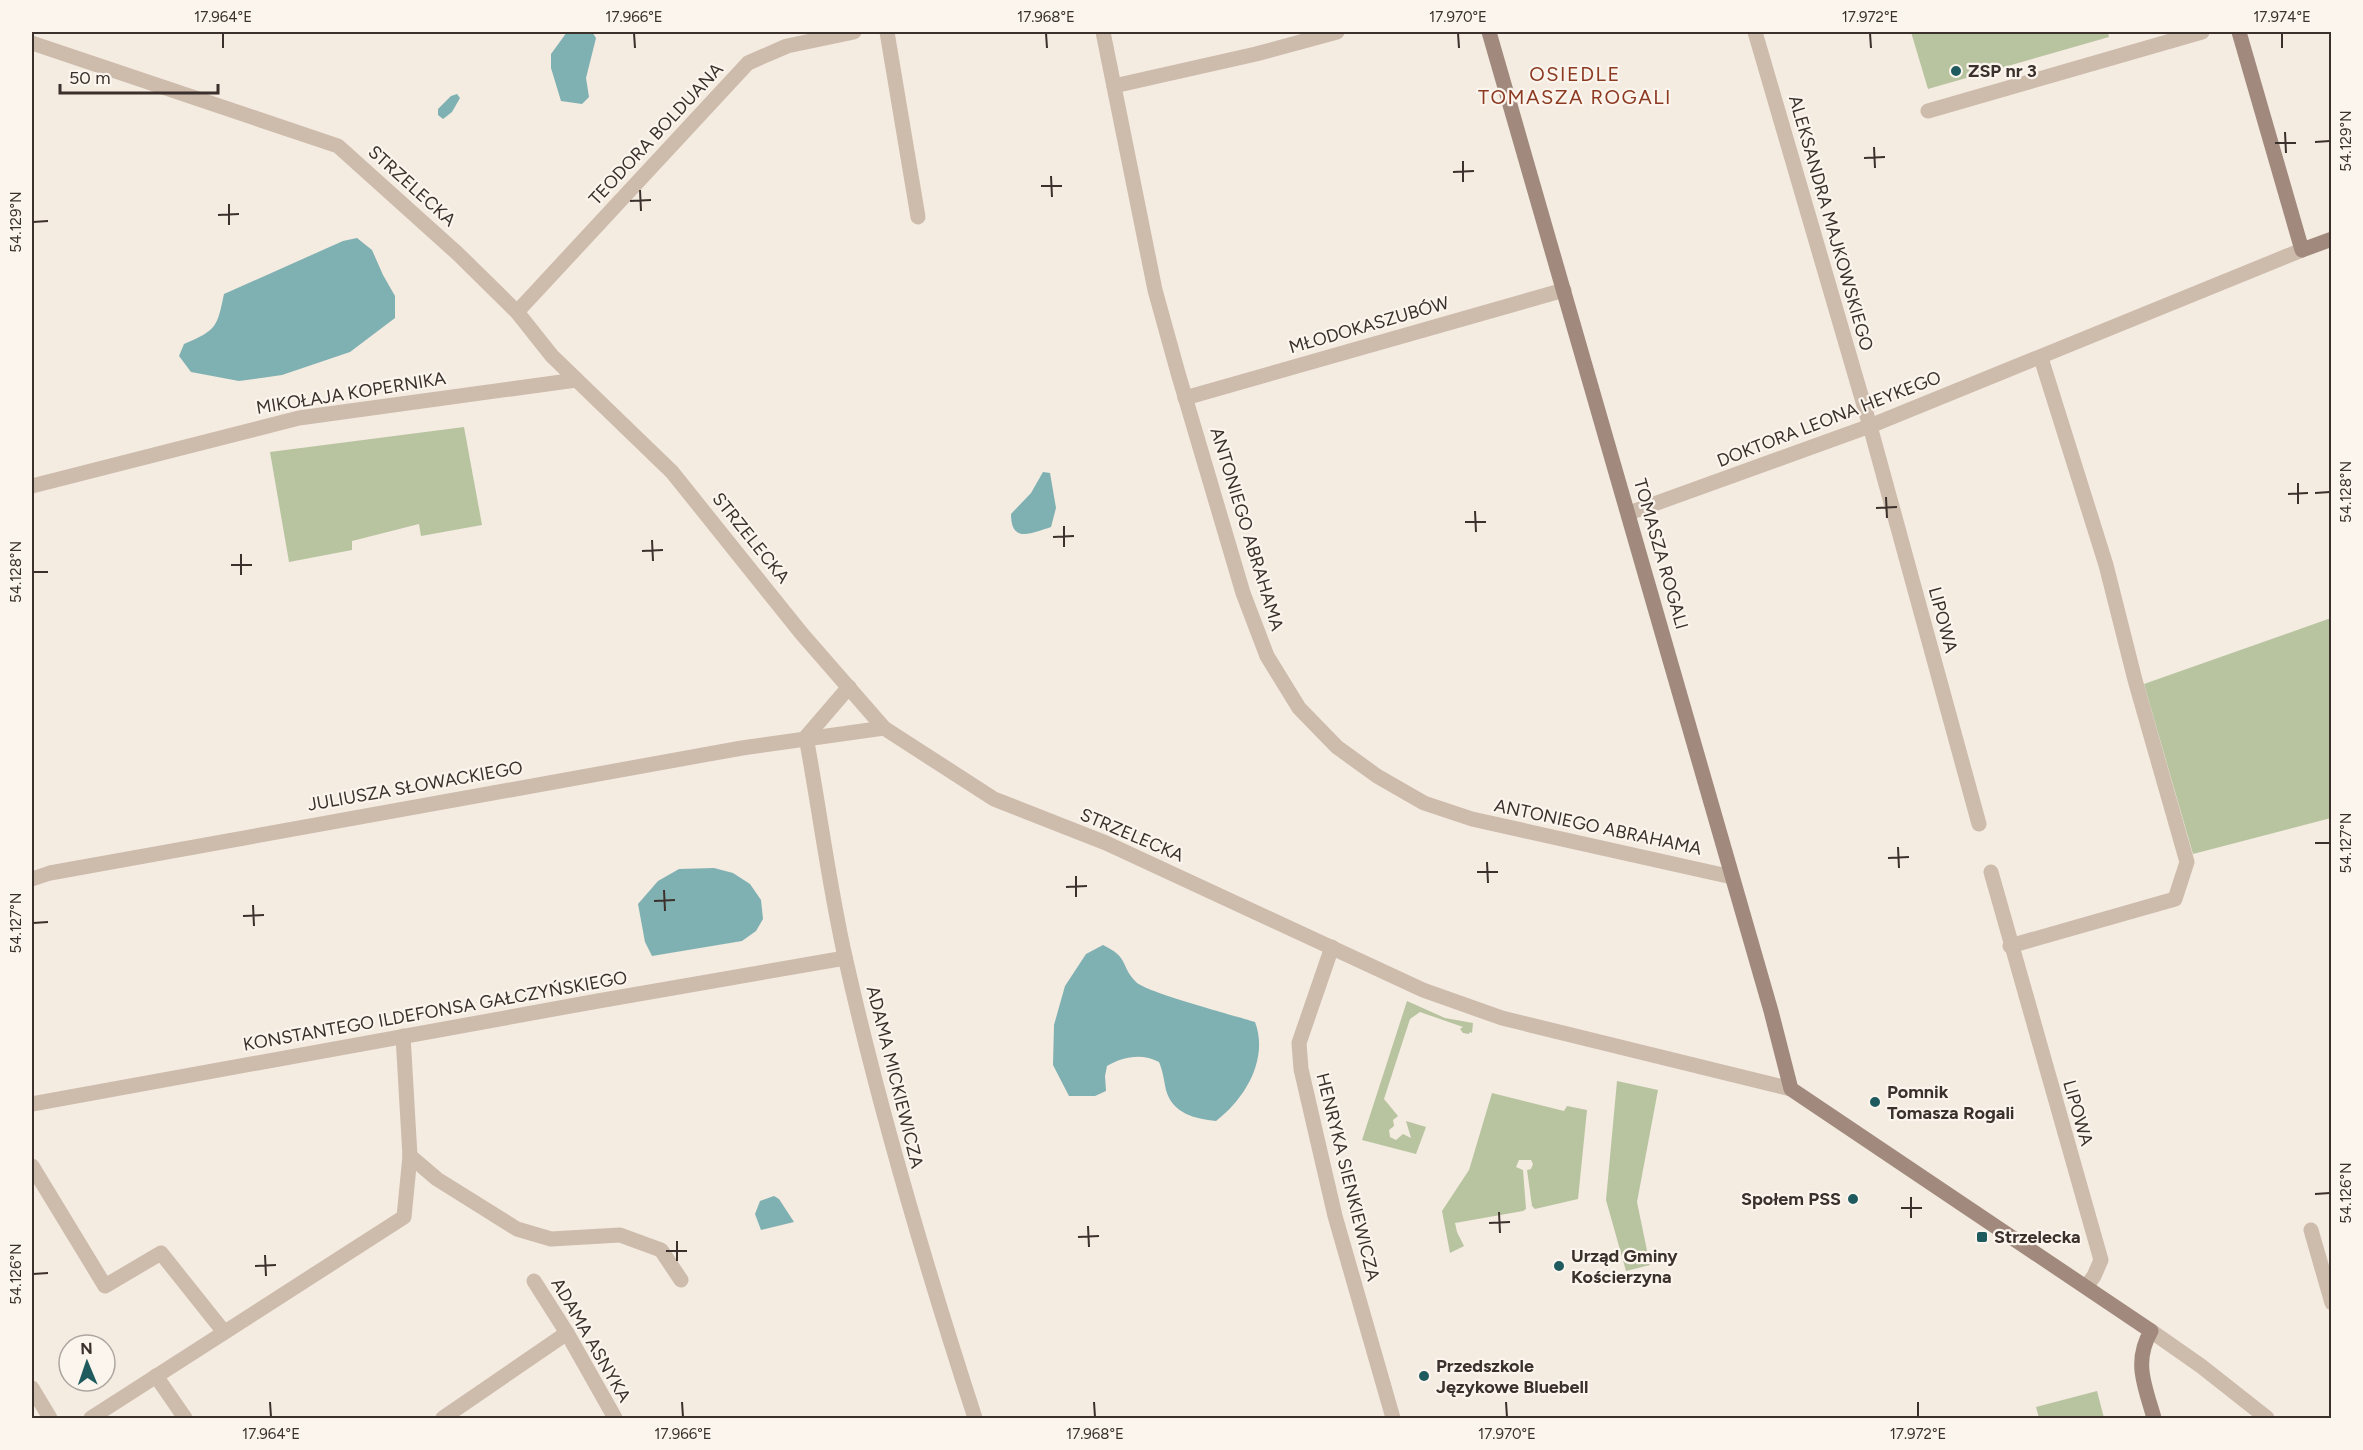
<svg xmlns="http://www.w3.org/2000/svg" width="2363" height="1450" font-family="Figtree,sans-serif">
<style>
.green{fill:#b8c4a0}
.water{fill:#7fb0b2}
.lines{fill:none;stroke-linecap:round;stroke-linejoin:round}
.street{stroke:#cdbbac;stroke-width:15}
.secondary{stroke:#a18a7d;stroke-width:15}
.ticks{fill:none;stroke:#3b302b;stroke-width:2}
.poi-dot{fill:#1f5a5e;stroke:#fbf5ee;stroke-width:2}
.labels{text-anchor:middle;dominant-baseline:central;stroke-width:4.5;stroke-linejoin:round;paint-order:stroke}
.poi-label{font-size:18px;font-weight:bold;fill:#3b302b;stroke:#fbf5ee;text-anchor:start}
.street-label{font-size:18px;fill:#3b302b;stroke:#fbf5ee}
.neighbourhood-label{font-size:20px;letter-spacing:1.5px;fill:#8c3b22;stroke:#fbf5ee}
.neatline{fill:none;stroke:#3b302b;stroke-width:2}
.ticks-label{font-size:15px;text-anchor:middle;fill:#3b302b}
</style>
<rect width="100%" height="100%" fill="#f4ebe1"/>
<g class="green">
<polygon points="1911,32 2108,32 2109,37 1928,89"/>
<polygon points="464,427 482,525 421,536 419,524 352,541 352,550 289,562 270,452"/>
<polygon points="2331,618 2331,818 2193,854 2144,684"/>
<polygon points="1407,1001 1445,1018 1473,1023 1472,1033 1470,1032 1469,1034 1463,1033 1460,1029 1463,1027 1420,1012 1410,1019 1384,1099 1398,1116 1393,1120 1394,1126 1389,1130 1390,1137 1396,1140 1403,1134 1411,1138 1406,1121 1426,1127 1416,1154 1362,1140"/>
<polygon points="1617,1081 1658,1090 1637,1202 1650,1265 1626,1271 1606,1200"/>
<polygon points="1492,1093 1564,1111 1567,1106 1587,1110 1578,1199 1535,1209 1532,1206 1527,1170 1531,1169 1533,1164 1531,1160 1519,1160 1516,1167 1523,1170 1526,1209 1523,1211 1455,1223 1457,1232 1464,1246 1450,1253 1442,1211 1469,1170"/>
<polygon points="2097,1391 2104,1418 2039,1418 2036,1407"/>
</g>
<g class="water">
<polygon points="567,32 592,32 596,38 586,78 589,97 582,104 561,101 551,68 551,54"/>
<polygon points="457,94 460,98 452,112 443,119 438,115 438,109 451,96"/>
<path d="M357 238 372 250 383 275 395 296V318L350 352 282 375 239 381 191 372 179 356 184 344C217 330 217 327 224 294L343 241Z"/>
<path d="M1043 472 1050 473 1056 508 1051 527C1032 533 1011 544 1011 514L1031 493Z"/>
<polygon points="714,868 733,873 750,884 761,900 763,919 756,931 742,941 652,956 645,942 638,904 658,881 679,869"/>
<path d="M1103 945C1130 958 1120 966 1136 982 1145 992 1236 1016 1255 1022 1269 1059 1245 1099 1216 1121 1195 1119 1172 1113 1166 1090 1164 1081 1163 1071 1159 1062 1143 1053 1123 1056 1107 1066L1105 1076 1106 1091 1095 1096H1069L1053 1065 1054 1025 1065 986 1086 954Z"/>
<polygon points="774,1196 779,1199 794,1222 761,1230 755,1214 760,1201"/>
</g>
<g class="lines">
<g class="street">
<polyline points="887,32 918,217"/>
<polyline points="1103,32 1155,290 1178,373 1243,593 1267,656 1299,708 1337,747 1377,776 1424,803 1472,819 1732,877"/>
<polyline points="1755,32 1870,426 1979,824"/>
<polyline points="32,43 338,146 457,253 517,312 552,356 672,472 802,634 884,728 994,799 1106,843 1423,990 1502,1018 1791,1089"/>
<polyline points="1114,86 1256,54 1337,32"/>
<polyline points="1928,111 2202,32"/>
<polyline points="517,312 748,63 787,46 854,32"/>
<polyline points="1185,398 1564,290"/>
<polyline points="32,486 299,418 576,380"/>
<polyline points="1629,513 1870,426 2302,250"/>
<path d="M806 737C820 812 829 887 846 961 881 1116 926 1267 975 1418"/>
<polyline points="806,737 849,687"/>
<polyline points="1991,872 2101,1260 2094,1276 2086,1287"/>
<polyline points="32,879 50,873 742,748 884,728"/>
<polyline points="2010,946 2175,899 2187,862 2135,680 2106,565 2041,358"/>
<polyline points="1332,947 1299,1043 1301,1069 1335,1216 1393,1418"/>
<polyline points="32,1104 598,1001 845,958"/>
<polyline points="410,1156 437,1179 517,1229 551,1239 620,1235 661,1250 681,1280"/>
<polyline points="32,1166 105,1286 161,1253 224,1332"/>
<polyline points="2311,1230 2332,1303"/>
<polyline points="534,1281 567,1333 615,1418"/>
<polyline points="2151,1331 2201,1366 2267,1418"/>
<polyline points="156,1376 185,1418"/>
<polyline points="32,1388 50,1418"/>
<polyline points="91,1418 404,1217 410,1156 403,1036"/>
<polyline points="443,1418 567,1333"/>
</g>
<g class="secondary">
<path d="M1489 32 1771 1011 1791 1089 2151 1331C2133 1362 2145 1386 2154 1418"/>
<polyline points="2239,32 2302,250 2332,239"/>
</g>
</g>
<path class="ticks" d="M223 33V48M634 33 635 48M1046 33 1047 48M1458 33 1459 48M1870 33 1871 48M2282 33V48M2285 132 2286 153M2315 142 2330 141M2275 143H2296M1874 147 1875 168M1864 158 1885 157M1463 161V182M1453 172 1474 171M1051 176 1052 197M1041 186H1062M640 190 641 211M630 201 651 200M229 204V225M218 215 239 214M33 222 48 221M2298 483V504M2315 493 2330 492M2288 494 2308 493M1886 497 1887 518M1876 508 1897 507M1475 511 1476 532M1465 522H1486M1064 526V547M1053 537 1074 536M652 540 653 561M642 551 663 550M241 554V575M231 565H252M33 572H48M2315 843H2330M1898 847 1899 868M1888 858 1909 857M1487 862 1488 883M1477 872H1498M1076 876V897M1066 887 1087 886M664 890 665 911M654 901 675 900M253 905 254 926M243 916 264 915M33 923 48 922M2315 1194 2330 1193M1911 1197V1218M1901 1208H1922M1499 1212 1500 1233M1489 1223 1510 1222M1088 1226 1089 1247M1078 1237 1099 1236M677 1241V1261M666 1251H687M265 1255 266 1276M255 1266 276 1265M33 1274 48 1273M270 1402 271 1417M682 1402 683 1417M1094 1402 1095 1417M1506 1402 1507 1417M1918 1402V1417"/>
<g class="poi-dot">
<circle cx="1956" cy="71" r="6"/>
<circle cx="1875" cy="1102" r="6"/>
<circle cx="1853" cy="1199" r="6"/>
<rect x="1976" y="1231" width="12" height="12" rx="3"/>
<circle cx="1559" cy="1266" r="6"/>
<circle cx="1424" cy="1376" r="6"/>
</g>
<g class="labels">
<g class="poi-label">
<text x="1968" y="71">ZSP nr 3</text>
<text x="1887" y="1092">Pomnik<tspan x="1887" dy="21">Tomasza Rogali</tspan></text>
<text x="1841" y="1199" text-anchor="end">Społem PSS</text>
<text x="1994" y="1237">Strzelecka</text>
<text x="1571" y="1256">Urząd Gminy<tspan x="1571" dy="21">Kościerzyna</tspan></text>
<text x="1436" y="1366">Przedszkole<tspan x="1436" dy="21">Językowe Bluebell</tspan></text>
</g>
<g class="street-label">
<text transform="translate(656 134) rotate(-47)">TEODORA BOLDUANA</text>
<text transform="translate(412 186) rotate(42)">STRZELECKA</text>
<text transform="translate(1831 223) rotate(74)">ALEKSANDRA MAJKOWSKIEGO</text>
<text transform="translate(1369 325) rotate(-16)">MŁODOKASZUBÓW</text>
<text transform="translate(351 393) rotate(-9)">MIKOŁAJA KOPERNIKA</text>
<text transform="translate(1829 419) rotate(-21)">DOKTORA LEONA HEYKEGO</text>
<text transform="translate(1247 529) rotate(73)">ANTONIEGO ABRAHAMA</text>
<text transform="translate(751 538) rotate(51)">STRZELECKA</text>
<text transform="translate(1661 554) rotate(74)">TOMASZA ROGALI</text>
<text transform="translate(1943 620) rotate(75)">LIPOWA</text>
<text transform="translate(415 786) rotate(-10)">JULIUSZA SŁOWACKIEGO</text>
<text transform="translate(1598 827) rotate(12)">ANTONIEGO ABRAHAMA</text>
<text transform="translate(1132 835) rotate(23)">STRZELECKA</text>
<text transform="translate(435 1011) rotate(-10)">KONSTANTEGO ILDEFONSA GAŁCZYŃSKIEGO</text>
<text transform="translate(895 1077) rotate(76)">ADAMA MICKIEWICZA</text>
<text transform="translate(2078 1113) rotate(74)">LIPOWA</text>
<text transform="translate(1348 1177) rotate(76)">HENRYKA SIENKIEWICZA</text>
<text transform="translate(591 1340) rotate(60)">ADAMA ASNYKA</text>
</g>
<g class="neighbourhood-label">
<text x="1575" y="74">OSIEDLE<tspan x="1575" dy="23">TOMASZA ROGALI</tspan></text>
</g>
</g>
<rect width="2363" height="1450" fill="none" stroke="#fbf5ee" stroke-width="66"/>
<g transform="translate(87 1363) rotate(358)"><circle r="28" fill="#fbf5ee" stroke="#aea6a0" stroke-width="1.5"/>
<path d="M0-4.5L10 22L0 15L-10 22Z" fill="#1f5a5e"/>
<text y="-9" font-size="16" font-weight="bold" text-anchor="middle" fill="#3b302b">N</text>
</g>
<path d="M60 84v9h158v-9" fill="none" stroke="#3b302b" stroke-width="3"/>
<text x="69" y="84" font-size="18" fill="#3b302b" stroke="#fbf5ee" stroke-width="4.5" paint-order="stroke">50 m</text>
<rect x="33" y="33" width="2297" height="1384" class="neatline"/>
<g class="ticks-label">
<text x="223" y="22">17.964°E</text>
<text x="634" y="22">17.966°E</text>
<text x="1046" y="22">17.968°E</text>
<text x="1458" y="22">17.970°E</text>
<text x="1870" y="22">17.972°E</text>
<text x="2282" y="22">17.974°E</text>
<text transform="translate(2346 141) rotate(-90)" y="5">54.129°N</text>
<text transform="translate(16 222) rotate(-90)" y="5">54.129°N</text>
<text transform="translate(2346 492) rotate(-90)" y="5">54.128°N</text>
<text transform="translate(16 572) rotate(-90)" y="5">54.128°N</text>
<text transform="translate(2346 843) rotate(-90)" y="5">54.127°N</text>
<text transform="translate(16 923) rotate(-90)" y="5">54.127°N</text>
<text transform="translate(2346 1193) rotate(-90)" y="5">54.126°N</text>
<text transform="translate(16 1274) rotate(-90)" y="5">54.126°N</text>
<text x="271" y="1439">17.964°E</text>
<text x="683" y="1439">17.966°E</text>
<text x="1095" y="1439">17.968°E</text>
<text x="1507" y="1439">17.970°E</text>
<text x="1918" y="1439">17.972°E</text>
</g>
</svg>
